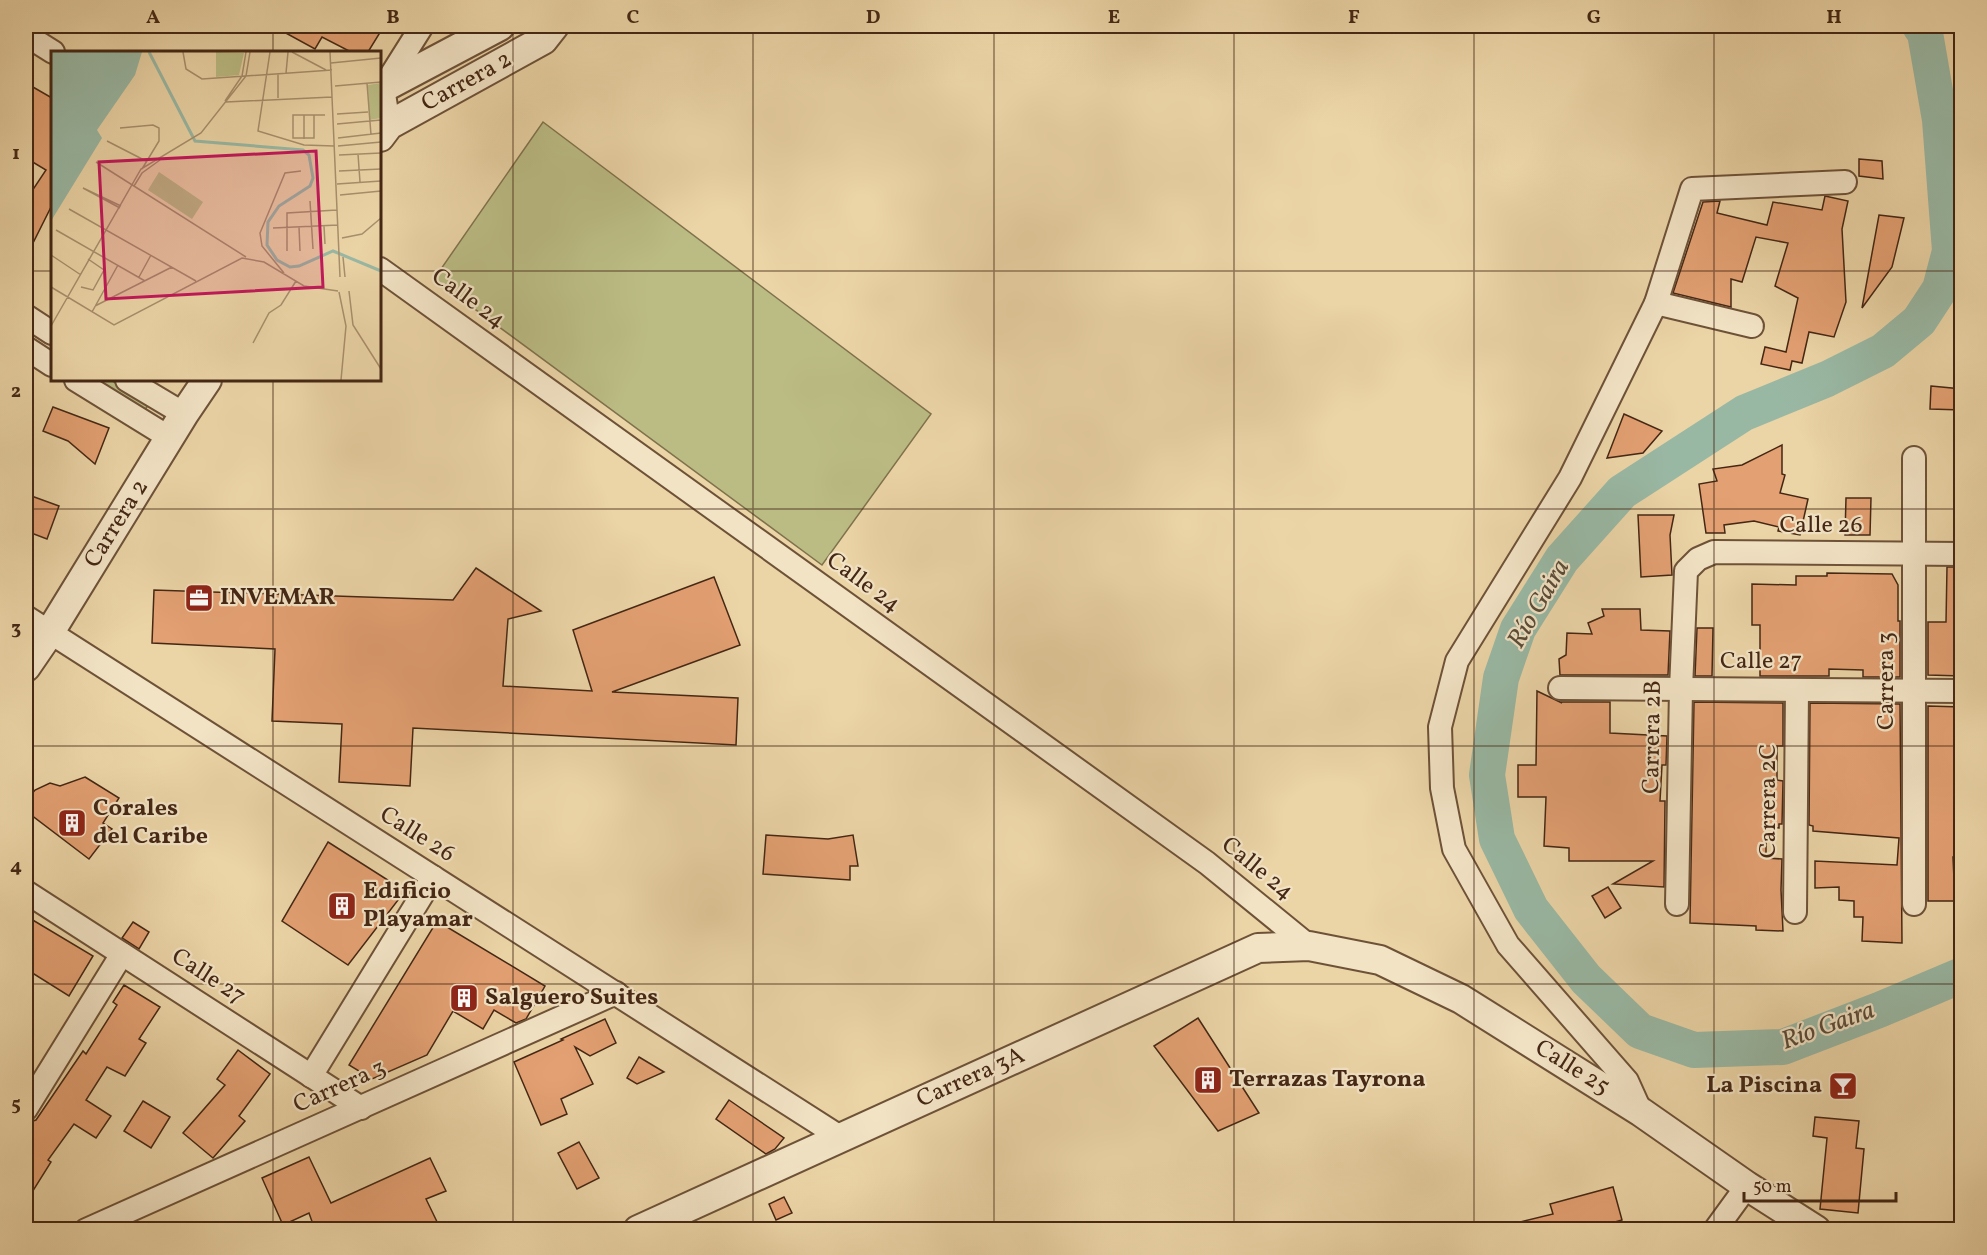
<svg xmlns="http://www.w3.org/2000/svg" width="1987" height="1255" font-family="Vollkorn,serif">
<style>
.green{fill:#bbbc84;stroke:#80724c;stroke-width:1.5}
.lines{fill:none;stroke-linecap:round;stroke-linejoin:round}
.river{stroke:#99b8a4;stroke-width:36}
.building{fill:#e3a072;stroke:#442714;stroke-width:1.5}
.minor-casing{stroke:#6e5238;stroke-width:26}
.tertiary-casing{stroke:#6e5238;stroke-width:32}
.minor{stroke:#f2e3c5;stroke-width:22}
.tertiary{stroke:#f2e3c5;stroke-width:28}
.grid{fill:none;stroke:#442714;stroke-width:1.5;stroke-opacity:0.55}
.labels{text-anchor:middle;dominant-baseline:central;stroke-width:4.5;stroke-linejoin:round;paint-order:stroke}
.street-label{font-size:24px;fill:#442714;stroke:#f2e3c5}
.poi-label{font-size:24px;font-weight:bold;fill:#442714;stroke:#f2e3c5;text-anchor:start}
.water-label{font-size:26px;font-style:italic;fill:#594b38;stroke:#f2e3c5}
.inset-river{fill:none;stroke:#99b8a4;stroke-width:3}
.inset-road{fill:none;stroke:#a88f6c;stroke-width:1.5}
.view{fill:#c2185b;fill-opacity:0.15;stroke:#c2185b;stroke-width:3}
.inset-edge{fill:none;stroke:#442714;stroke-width:3}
.neatline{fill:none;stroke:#442714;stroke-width:2}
.grid-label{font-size:20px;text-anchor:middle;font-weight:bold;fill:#442714}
</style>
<rect width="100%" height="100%" fill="#ebd4a6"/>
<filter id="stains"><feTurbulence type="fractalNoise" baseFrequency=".00333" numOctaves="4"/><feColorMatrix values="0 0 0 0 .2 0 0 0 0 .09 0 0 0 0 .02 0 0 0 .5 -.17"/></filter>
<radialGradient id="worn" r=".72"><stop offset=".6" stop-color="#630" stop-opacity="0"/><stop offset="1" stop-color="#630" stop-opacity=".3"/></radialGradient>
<g class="green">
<polygon points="543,122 931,414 822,565 434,279"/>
<polygon points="87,380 111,380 149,404 142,414"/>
</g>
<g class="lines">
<polyline class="river" points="1920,26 1925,33 1940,120 1950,251 1940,289 1919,321 1883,351 1827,379 1744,413 1622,492 1562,559 1518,629 1501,678 1487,775 1497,839 1531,909 1586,979 1640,1031 1694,1050 1783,1047 1879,1010 1962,975"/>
</g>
<g class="building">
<polygon points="273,26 384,26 368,52 351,52 322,37 315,49"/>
<polygon points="26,83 52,98 52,205 26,257 26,200 46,170 26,158"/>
<polygon points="1859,159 1882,161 1883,179 1859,176"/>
<polygon points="1825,196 1848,201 1842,229 1846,302 1834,337 1809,332 1802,363 1792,361 1790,370 1761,364 1765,347 1786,352 1798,298 1775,286 1788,243 1756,237 1742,282 1731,279 1731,307 1673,293 1703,202 1720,201 1717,213 1767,225 1773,202 1822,210"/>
<polygon points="1879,215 1904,218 1892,267 1862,308"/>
<polygon points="1931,386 1962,389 1962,410 1930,409"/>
<polygon points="53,407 109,428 95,464 68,441 43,431"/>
<polygon points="1624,414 1662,431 1643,453 1607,458"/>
<polygon points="1782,445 1782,474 1785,475 1780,493 1808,499 1800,535 1778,531 1779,527 1754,521 1724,525 1725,533 1706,533 1699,484 1717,481 1713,469 1742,465"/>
<polygon points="26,494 59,506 47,539 26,531"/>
<polygon points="1846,498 1871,498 1870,535 1845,535"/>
<polygon points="1638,515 1674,515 1670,535 1672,575 1641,577"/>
<polygon points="1947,567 1962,567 1962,676 1928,675 1928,622 1946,622"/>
<polygon points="476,568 541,611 508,619 503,686 592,691 573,630 714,577 740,645 612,692 738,698 736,745 413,728 410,786 339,782 342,724 272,721 275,649 152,643 154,590 453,600"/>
<polygon points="1827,573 1892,574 1898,585 1898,621 1900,621 1900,677 1863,677 1863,670 1829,669 1829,676 1760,676 1760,625 1752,625 1752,584 1796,585 1796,576 1827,576"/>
<polygon points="1602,609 1640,609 1641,630 1670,631 1668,675 1560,675 1559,659 1566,655 1567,633 1592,634 1588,623 1604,616"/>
<polygon points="1697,628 1713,628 1712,676 1695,676"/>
<polygon points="1537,691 1562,703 1561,702 1610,702 1610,733 1667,736 1666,765 1662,765 1660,801 1665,801 1664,887 1613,884 1653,861 1569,861 1569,848 1544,846 1546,797 1518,797 1518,765 1536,765"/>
<polygon points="1694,702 1783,703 1783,746 1777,746 1777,780 1783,781 1782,824 1779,824 1779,828 1766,827 1766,858 1782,859 1781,890 1783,931 1756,930 1756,926 1690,923"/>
<polygon points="1810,703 1900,704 1902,943 1862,941 1863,917 1854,917 1854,901 1839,900 1839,887 1815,888 1815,861 1897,865 1899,838 1813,831 1813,826 1809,825"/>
<polygon points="1928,706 1962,707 1962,857 1953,857 1955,901 1928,901"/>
<polygon points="85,777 119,798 103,823 112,829 89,859 26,811 33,801 31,795 35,790 50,783 60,786"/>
<polygon points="766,835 828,839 853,835 858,866 850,866 850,880 763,874"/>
<polygon points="328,842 405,891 348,965 282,921"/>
<polygon points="1608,887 1621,908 1605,918 1592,896"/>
<polygon points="26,916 93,956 69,996 26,969"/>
<polygon points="437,921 545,986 526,1019 516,1023 494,1010 483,1029 453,1011 427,1055 372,1079 349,1065"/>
<polygon points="133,922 149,932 139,949 122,938"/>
<polygon points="124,985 160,1007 139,1039 146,1043 125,1076 107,1067 86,1100 111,1116 96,1138 74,1124 48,1160 51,1162 26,1202 26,1131 33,1121 36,1120 83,1051 86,1054 117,1005 113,1002"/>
<polygon points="1198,1018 1259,1113 1218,1131 1154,1046"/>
<polygon points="605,1019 616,1043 590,1056 575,1047 593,1084 561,1099 567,1114 541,1125 514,1062 563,1040 561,1039"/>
<polygon points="238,1050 270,1074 239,1116 245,1121 213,1158 183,1133 225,1085 217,1079"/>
<polygon points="639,1057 664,1072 637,1084 627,1078"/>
<polygon points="729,1100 784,1138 775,1149 766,1154 716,1119"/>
<polygon points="143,1101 170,1117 151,1148 124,1131"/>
<polygon points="1815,1117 1859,1121 1856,1148 1864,1149 1858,1213 1820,1209 1827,1138 1813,1136"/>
<polygon points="579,1142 599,1178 577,1189 558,1153"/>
<polygon points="309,1157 331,1203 430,1158 446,1191 426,1199 441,1230 315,1230 309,1213 283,1225 262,1178"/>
<polygon points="1613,1187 1622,1220 1587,1230 1516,1230 1516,1223 1553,1214 1550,1204"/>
<polygon points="784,1197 792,1213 776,1220 769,1204"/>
</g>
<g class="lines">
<g class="minor-casing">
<g id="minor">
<polyline points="26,35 53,52"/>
<polyline points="389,125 383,88 422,26"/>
<polyline points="380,269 1207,863 1309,946"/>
<polyline points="1656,303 1752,326"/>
<polyline points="26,316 52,333"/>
<polyline points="26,348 52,365"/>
<polyline points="76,380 170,438"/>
<polyline points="127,380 184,414"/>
<polyline points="1914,458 1914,904"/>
<polyline points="26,617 840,1137"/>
<polyline points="1560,688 1962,691"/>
<polyline points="26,892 361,1108"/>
<polyline points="1677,904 1681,689 1686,571 1698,559 1714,552 1962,554"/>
<polyline points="1795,912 1797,690"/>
<polyline points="311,1076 433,877"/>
<polyline points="26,1109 122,954"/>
<polyline points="1641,1112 1627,1081 1508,945 1454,849 1442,788 1440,727 1457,661 1570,478 1656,303 1692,189 1845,182"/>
<polyline points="86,1230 616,993"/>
<polyline points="1715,1230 1747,1186"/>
</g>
</g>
<g class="tertiary-casing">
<g id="tertiary">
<polyline points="380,93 383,88 500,26"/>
<polyline points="380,137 389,125 543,40 554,26"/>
<polyline points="26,667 50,632 184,414 207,380"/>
<polyline points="638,1230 1258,948 1309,946 1380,960 1461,999 1641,1112 1747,1186 1816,1230"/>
</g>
</g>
<use href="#minor" class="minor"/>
<use href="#tertiary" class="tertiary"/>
</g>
<path class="grid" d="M273 26V52M513 26V1230M753 26V1230M994 26V1230M1234 26V1230M1474 26V1230M1714 26V1230M26 271H52M380 271H1962M273 380V1230M26 509H1962M26 746H1962M26 984H1962"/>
<defs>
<g id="office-square" transform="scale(1.5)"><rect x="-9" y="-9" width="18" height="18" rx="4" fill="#8f2418" stroke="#f2e3c5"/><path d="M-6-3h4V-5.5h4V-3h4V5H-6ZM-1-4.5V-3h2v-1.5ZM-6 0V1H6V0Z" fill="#fff"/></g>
<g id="building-square" transform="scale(1.5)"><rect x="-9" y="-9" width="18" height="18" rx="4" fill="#8f2418" stroke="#f2e3c5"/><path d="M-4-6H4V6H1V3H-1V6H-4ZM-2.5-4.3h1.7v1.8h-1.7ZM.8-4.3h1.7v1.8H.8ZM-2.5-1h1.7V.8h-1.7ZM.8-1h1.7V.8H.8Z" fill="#fff"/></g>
<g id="bar-square" transform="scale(1.5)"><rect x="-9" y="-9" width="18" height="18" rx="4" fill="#8f2418" stroke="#f2e3c5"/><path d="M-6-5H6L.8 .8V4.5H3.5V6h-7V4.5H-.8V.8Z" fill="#fff"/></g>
</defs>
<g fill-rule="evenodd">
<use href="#office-square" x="199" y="598"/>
<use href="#building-square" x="72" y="823"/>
<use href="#building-square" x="342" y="906"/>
<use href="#building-square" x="464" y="998"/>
<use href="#building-square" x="1208" y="1080"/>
<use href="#bar-square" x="1843" y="1086"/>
</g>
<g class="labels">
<g class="street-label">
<text transform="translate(467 82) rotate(-29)">Carrera 2</text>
<text transform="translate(468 299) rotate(36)">Calle 24</text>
<text transform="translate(117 524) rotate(-58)">Carrera 2</text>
<text x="1821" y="526">Calle 26</text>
<text transform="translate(863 583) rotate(36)">Calle 24</text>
<text x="1761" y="662">Calle 27</text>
<text transform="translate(1887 681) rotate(-90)">Carrera 3</text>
<text transform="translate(1653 737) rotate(-89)">Carrera 2B</text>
<text transform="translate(1769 801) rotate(-90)">Carrera 2C</text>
<text transform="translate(417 835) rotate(32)">Calle 26</text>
<text transform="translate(1257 869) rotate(39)">Calle 24</text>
<text transform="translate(208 977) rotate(33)">Calle 27</text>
<text transform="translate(1572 1068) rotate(32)">Calle 25</text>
<text transform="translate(971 1078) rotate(-24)">Carrera 3A</text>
<text transform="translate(340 1087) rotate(-24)">Carrera 3</text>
</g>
<g class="poi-label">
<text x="220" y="598">INVEMAR</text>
<text x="93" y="809">Corales<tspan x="93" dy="28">del Caribe</tspan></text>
<text x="363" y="892">Edificio<tspan x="363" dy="28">Playamar</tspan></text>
<text x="485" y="998">Salguero Suites</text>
<text x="1229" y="1080">Terrazas Tayrona</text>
<text x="1822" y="1086" text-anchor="end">La Piscina</text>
</g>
<g class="water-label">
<text transform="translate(1539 604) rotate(-60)">Río Gaira</text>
<text transform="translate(1828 1026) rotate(-20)">Río Gaira</text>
</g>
</g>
<g transform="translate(51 51)">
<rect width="330" height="330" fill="#ebd4a6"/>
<path d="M165 1 193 2 188 24 165 26ZM330 32V67L318 69 317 34ZM108 121 152 151 141 168 97 139Z" fill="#bbbc84"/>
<path d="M0 1H91L84 24 46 79 51 87 0 170Z" fill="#99b8a4"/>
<path class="inset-river" d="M98 1 144 90 252 99 258 104 262 127 259 135 228 155 217 171 216 194 226 209 239 216 248 215 282 200 330 220"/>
<path class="inset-road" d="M132 1 135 18 151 28 281 19M219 1 207 80 253 94 283 95M241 1 275 19M279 1 289 226M280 12 330 7M235 22 237 1M227 23V47M316 32 320 84M284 35 330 31M174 50 191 25 195 1M175 51 281 46M286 63 317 61M253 64V88M263 64V87H242V64H274M286 73 330 69M69 77 102 74 108 77V90L91 118M287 87 330 82M56 90 95 110M287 95 330 91M307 103 309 131M288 104 330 102M45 111 195 206M288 120 330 118M286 133 330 130M83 135 91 122 109 109M289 144 330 140M259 150 262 198M69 157 32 137 70 155M18 158 145 230M273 175 274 193M248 176 249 200M222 177 287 174M5 179 94 230M291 187 311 183 330 167M236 200V162L286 159M0 204 30 224M292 206 294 226M233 222 211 195 209 182 234 122 250 120M88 226 100 204M0 236 63 274 191 207 213 211 253 235 287 240M30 236 42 239 53 219 37 208M298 240 302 274 330 318M288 241 295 275 290 329M44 255 121 216M41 261 67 214M0 275 90 118 150 82 195 25 199 1M202 292 218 262 230 254 245 230"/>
<path class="view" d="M265 100 272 236 55 248 48 111Z"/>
<rect width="330" height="330" class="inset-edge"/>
</g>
<rect width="1987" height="1255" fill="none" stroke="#ebd4a6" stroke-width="66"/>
<path d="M1744 1192v9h152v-9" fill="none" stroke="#442714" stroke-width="3"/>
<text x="1753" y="1192" font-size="18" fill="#442714" stroke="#f2e3c5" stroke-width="4.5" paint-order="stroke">50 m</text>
<rect x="33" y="33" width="1921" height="1189" class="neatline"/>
<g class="grid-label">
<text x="153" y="23">A</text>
<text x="393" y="23">B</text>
<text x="633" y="23">C</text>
<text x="873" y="23">D</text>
<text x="1114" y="23">E</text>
<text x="1354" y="23">F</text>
<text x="1594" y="23">G</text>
<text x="1834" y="23">H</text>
<text x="16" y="159">1</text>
<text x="16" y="397">2</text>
<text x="16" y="634">3</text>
<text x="16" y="872">4</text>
<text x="16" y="1110">5</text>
</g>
<rect width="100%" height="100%" filter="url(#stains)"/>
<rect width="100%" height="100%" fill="url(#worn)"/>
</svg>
